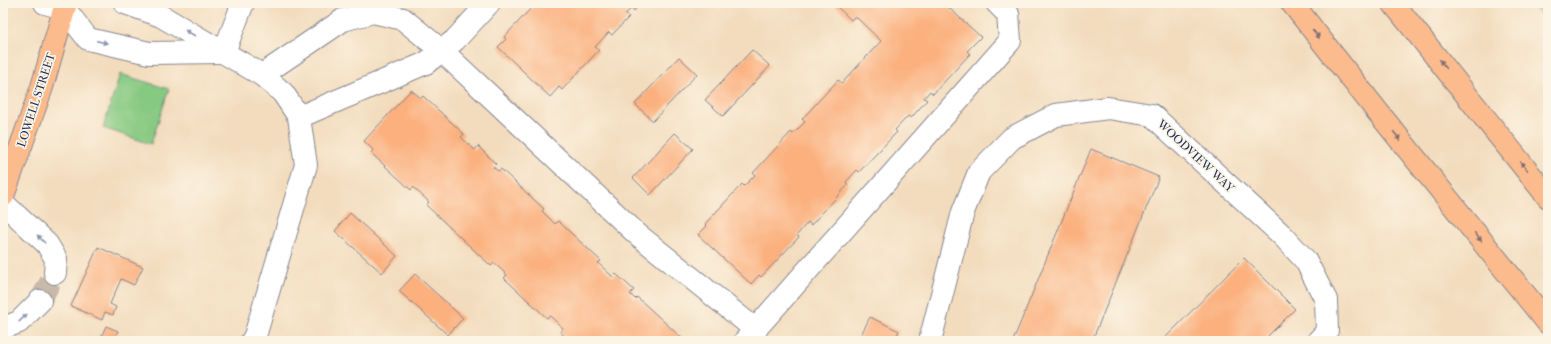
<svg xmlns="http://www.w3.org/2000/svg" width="1551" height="344" font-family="'IM FELL French Canon',serif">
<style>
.green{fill:#86c981;stroke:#507c70}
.building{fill:#fbb07e}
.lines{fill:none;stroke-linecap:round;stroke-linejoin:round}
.minor-tunnel{stroke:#c8b9aa;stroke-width:22;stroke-dasharray:22 11;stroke-linecap:butt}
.minor-casing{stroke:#87868e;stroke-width:24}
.major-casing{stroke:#87868e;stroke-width:24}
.highway-casing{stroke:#87868e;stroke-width:24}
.minor{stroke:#fff;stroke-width:22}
.major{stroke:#fbbb8d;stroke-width:22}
.highway{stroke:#fbbb8d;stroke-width:22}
.oneway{fill:#8d97ae}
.oneway2{fill:#806e73}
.labels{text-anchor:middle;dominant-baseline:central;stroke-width:3.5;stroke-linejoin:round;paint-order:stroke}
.street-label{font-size:12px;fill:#1b2f5e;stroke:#fcf5e5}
</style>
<rect width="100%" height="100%" fill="#fcf5e5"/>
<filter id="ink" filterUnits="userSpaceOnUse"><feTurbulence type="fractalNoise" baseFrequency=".025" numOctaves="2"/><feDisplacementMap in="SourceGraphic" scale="8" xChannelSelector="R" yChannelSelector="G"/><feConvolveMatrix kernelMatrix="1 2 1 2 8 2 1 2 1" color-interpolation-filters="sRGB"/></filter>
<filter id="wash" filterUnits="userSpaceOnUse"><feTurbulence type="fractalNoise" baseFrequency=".012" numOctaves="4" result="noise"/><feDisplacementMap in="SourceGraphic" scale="16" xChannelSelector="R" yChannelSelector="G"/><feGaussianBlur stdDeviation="0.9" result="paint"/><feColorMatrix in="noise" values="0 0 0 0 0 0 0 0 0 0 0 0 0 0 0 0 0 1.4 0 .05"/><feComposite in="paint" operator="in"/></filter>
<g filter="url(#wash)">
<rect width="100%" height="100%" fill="#f3dcbd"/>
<g class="green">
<polygon points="1531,3 1548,3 1548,24"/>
<polygon points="120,74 169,89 151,144 103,128"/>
</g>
<g id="blocks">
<g class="building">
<polygon points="536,3 641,3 634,11 632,8 625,14 629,17 612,35 609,32 595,47 599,50 562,90 559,87 550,97 498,47 506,39 504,37"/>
<polygon points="833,3 949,3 951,4 948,7 981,37 967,51 970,54 933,94 930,91 924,98 927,100 911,118 908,116 895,130 897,132 859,172 857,170 846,182 848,185 811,225 808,222 797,235 799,237 761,277 759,275 751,284 698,235 707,226 705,224 742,184 744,186 755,175 753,173 791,132 793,134 805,122 802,119 838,80 842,83 881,41 855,16 851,20"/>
<polygon points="752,50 770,66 723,116 705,100"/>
<polygon points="679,57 697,74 653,121 635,104"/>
<polygon points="411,90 421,98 423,96 464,134 461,137 475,150 478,146 496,164 493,167 498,171 501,169 544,209 542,211 555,224 558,221 601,261 598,263 613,277 616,274 634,290 630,294 635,299 637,297 685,341 570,341 560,332 563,328 550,316 547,318 504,278 507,275 494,263 491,266 426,205 429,202 413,187 411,190 371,153 373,150 364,141"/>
<polygon points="675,133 693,149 650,195 633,178"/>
<polygon points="1091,149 1159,177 1092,341 1013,341"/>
<polygon points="350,213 397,256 382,273 335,231"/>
<polygon points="98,247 143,267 134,285 121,279 110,304 116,307 113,315 105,312 102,320 71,306"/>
<polygon points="1244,258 1295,309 1263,341 1162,341"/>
<polygon points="415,274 463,318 448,335 399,291"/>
<polygon points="870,317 899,331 894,341 858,341"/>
<polygon points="106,326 118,331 113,341 101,337"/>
</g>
</g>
</g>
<g filter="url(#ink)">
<use href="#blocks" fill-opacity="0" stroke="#87868e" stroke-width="1"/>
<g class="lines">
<polyline class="minor-tunnel" points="40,301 55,273"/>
<g class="minor-casing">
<g id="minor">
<polyline points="45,3 64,8 88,39 149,53 223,52"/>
<polyline points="125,3 161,16 262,75 283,93 299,117 306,165 255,336 252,341"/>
<polyline points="224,52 243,3"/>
<polyline points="262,75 343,20 373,12 403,19 442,51 637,234 756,330"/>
<polyline points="299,117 426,63 455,40 489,3"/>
<polyline points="3,203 47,244 56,259 55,273"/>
<polyline points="3,328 19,322 40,301"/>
<polyline points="745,341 1010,41 1008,14 997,3"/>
<polyline points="930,341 963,212 979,172 1012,138 1056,115 1108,108 1152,115 1283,236 1306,261 1326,300 1327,331 1318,341"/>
</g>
</g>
<g class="major-casing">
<polyline id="major" points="3,196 42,87 66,3"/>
</g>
<g class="highway-casing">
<g id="highway">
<polyline points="1292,3 1377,111 1548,323"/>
<polyline points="1393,3 1548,197"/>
</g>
</g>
<use href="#minor" class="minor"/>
<use href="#major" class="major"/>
<use href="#highway" class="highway"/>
</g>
<defs><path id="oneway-solid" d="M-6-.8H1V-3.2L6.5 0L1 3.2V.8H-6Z"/></defs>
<g class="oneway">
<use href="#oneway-solid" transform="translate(190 33) rotate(-150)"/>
<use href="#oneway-solid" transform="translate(102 42) rotate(13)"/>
<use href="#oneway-solid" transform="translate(41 239) rotate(-134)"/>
<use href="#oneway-solid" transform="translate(23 318) rotate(-44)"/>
</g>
<g class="oneway2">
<use href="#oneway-solid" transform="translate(1316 34) rotate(52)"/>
<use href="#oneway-solid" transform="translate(1443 64) rotate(-129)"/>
<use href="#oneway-solid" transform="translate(1397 136) rotate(51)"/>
<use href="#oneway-solid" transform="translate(1524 166) rotate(-129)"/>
<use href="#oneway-solid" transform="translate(1478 237) rotate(51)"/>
</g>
</g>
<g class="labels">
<g class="street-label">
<text transform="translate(36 100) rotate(-72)">LOWELL STREET</text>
<text transform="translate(1196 156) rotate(43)">WOODVIEW WAY</text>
</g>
</g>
<rect width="1551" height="344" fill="none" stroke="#fcf5e5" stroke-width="16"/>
</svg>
